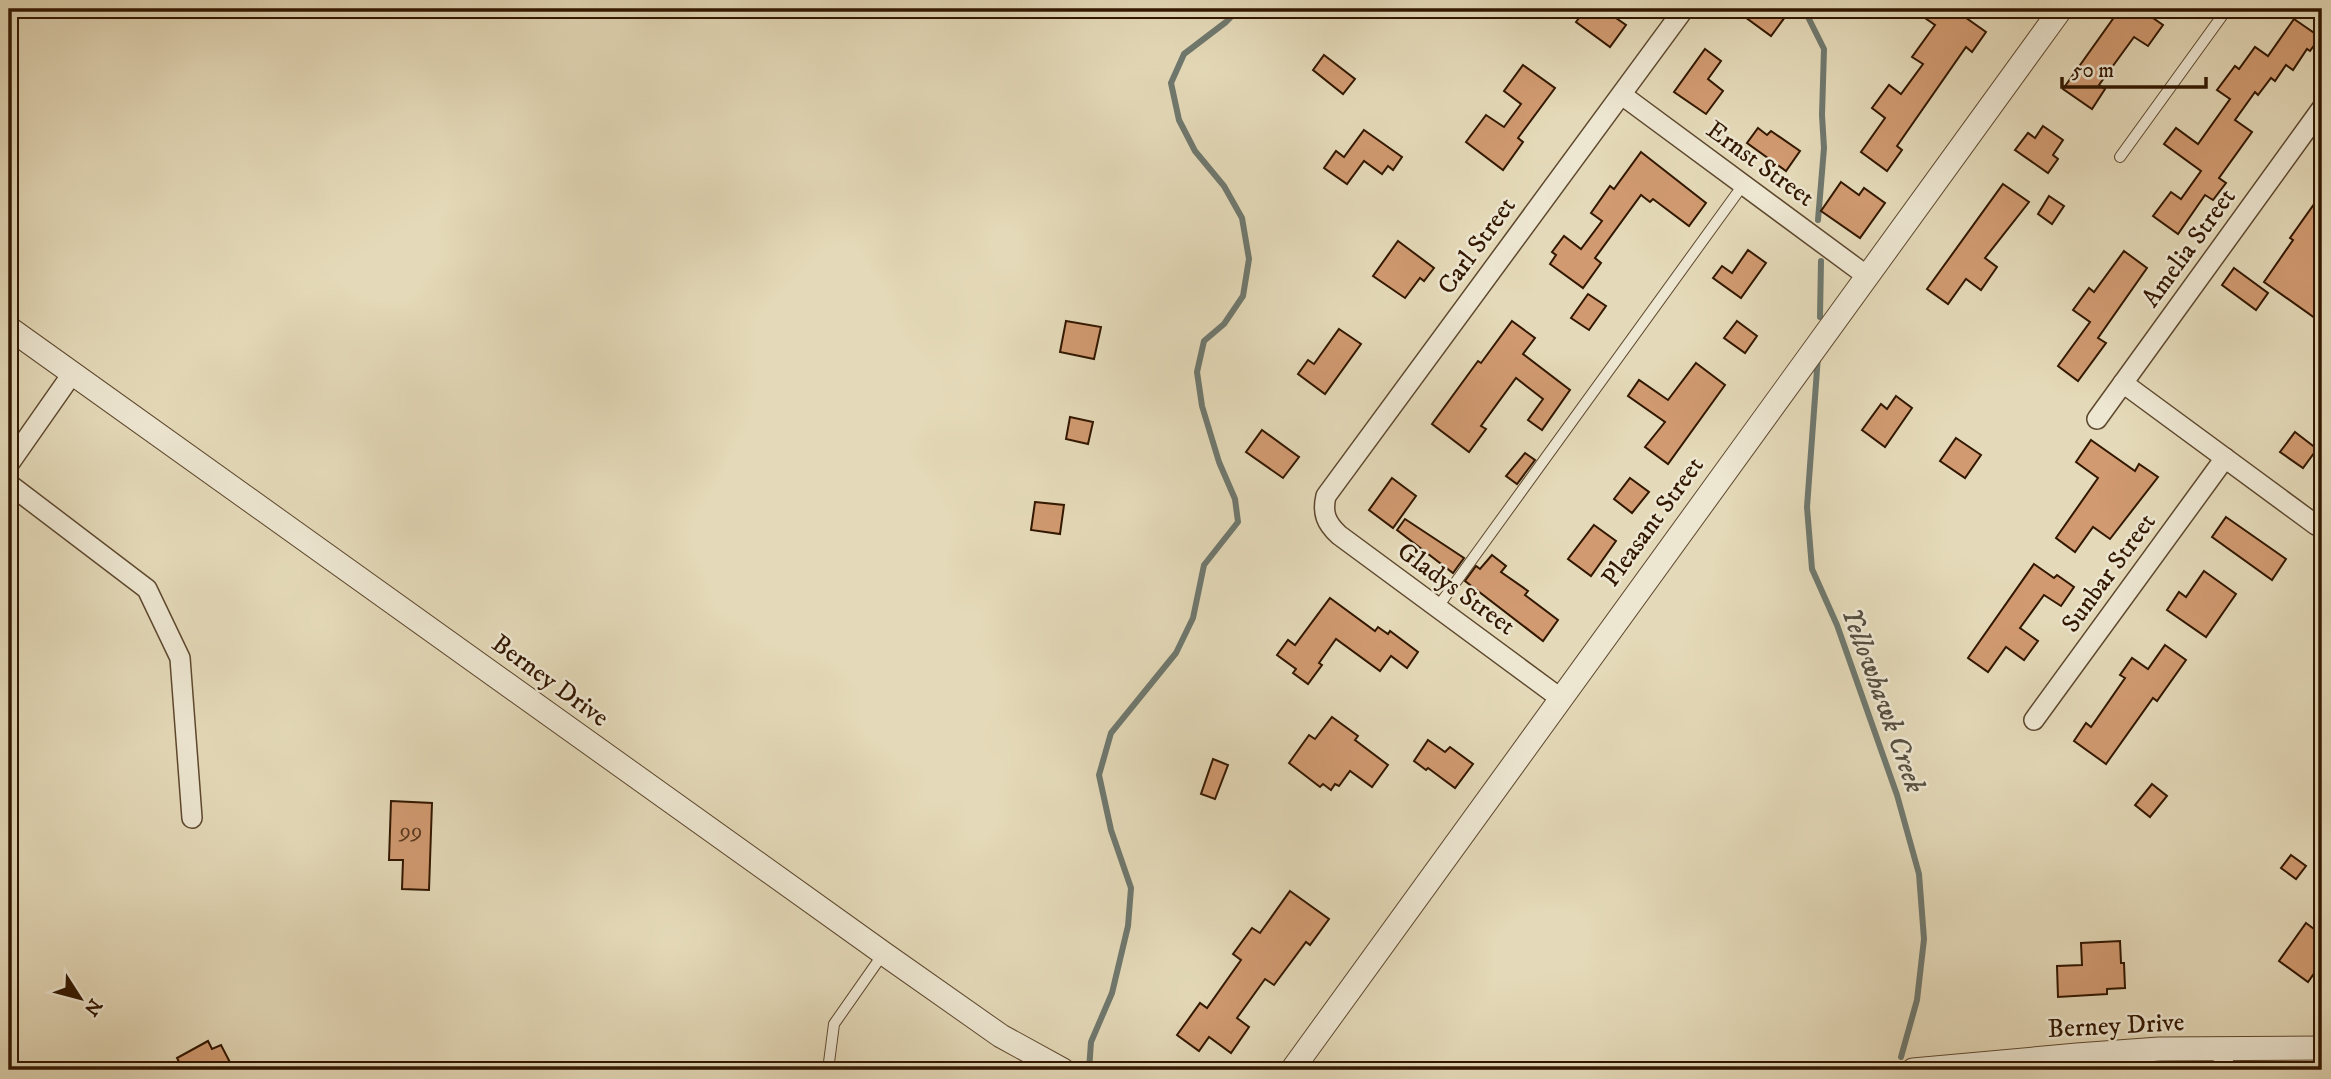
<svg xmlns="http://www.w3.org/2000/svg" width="2331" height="1079" font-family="'IM FELL DW Pica',serif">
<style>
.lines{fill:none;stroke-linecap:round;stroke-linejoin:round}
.stream{stroke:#6f786e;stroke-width:6}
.building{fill:#d19a71;stroke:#321700;stroke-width:2}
.service-casing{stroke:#5e482e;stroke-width:12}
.minor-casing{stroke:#5e482e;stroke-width:22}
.tertiary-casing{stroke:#5e482e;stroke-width:25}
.service{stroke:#ede6d1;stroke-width:10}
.minor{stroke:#ede6d1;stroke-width:19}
.tertiary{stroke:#ede6d1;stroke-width:23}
.labels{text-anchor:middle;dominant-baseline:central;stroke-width:5;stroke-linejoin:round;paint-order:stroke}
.number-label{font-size:23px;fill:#5a381c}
.street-label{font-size:26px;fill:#321700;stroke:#ede6d1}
.water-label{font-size:28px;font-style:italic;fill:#564f40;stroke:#ede6d1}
</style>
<rect width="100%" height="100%" fill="#e4d9b8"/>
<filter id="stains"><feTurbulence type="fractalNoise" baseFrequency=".00286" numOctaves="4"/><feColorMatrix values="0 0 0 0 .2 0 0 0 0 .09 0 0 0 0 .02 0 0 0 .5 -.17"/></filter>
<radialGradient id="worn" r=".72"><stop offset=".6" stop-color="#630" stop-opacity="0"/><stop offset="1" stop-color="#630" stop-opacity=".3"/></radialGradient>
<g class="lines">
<g class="stream">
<polyline points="1804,9 1824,49 1822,115 1824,148 1818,220"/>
<polyline points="1820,317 1821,261"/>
<polyline points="1818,356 1807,507 1812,569 1837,625 1897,795 1919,874 1924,939 1917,1000 1901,1057"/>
<polyline points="1089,1070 1091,1042 1112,993 1128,926 1131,888 1111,830 1099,775 1111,733 1176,653 1193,618 1204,565 1238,522 1235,499 1219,462 1202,406 1197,372 1204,341 1224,324 1243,296 1249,259 1242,218 1224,186 1195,151 1179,120 1171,83 1184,54 1226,22 1239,9"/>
</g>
</g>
<g class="building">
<polygon points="1586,9 1603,9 1626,25 1610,47 1576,22"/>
<polygon points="1734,9 1791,9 1771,36"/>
<polygon points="1912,9 1966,9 1962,15 1986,32 1972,52 1966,47 1897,146 1902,150 1887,171 1861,152 1885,118 1872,108 1889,85 1901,94 1923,64 1912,57 1935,25"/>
<polygon points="2120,9 2140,9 2163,25 2148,46 2134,37 2099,85 2105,89 2092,109 2063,89"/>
<polygon points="2294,19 2320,37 2310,51 2307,49 2293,70 2286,65 2275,81 2271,78 2258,95 2255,92 2235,120 2252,132 2219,178 2226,183 2213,200 2205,195 2178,234 2153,216 2171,192 2181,199 2201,171 2164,144 2176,128 2198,144 2230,99 2217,90 2235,66 2239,69 2255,47 2268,56"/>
<polygon points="1705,49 1721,61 1708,79 1723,91 1706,114 1674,92"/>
<polygon points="1324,55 1355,79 1343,94 1313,70"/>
<polygon points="1523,65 1555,88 1518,138 1523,142 1503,170 1466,142 1486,115 1504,127 1521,104 1504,91"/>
<polygon points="2043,126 2063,140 2053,155 2058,159 2048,173 2015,150 2028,133 2035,138"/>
<polygon points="1758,128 1767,135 1771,131 1800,151 1786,171 1747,143"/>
<polygon points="1364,130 1402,157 1393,170 1388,166 1382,174 1364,161 1347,184 1324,168 1336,151 1344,157"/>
<polygon points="1641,152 1706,203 1689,226 1653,199 1650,202 1641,195 1595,258 1601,263 1583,288 1550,264 1556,255 1552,252 1564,236 1581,249 1602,221 1591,213 1610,186 1614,189"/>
<polygon points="1841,182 1859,195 1864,188 1885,203 1860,238 1821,211"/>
<polygon points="2003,184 2029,202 1985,258 1997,267 1981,290 1966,279 1948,304 1927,289"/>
<polygon points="2322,193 2322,323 2264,282 2293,240 2290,238"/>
<polygon points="2049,196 2064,206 2052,224 2038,214"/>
<polygon points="1398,241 1434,268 1424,281 1420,278 1405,298 1373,276"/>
<polygon points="1748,250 1766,263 1741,298 1713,278 1722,266 1732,273"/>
<polygon points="2124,251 2147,268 2098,338 2106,343 2078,381 2058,366 2090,322 2073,310 2089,288 2094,292"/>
<polygon points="2234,268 2268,293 2256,310 2222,285"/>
<polygon points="1588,294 1606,306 1589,330 1571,318"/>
<polygon points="1066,321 1101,327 1094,359 1060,352"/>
<polygon points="1512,321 1535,338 1523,354 1570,390 1542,430 1528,420 1543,399 1516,378 1481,426 1486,429 1469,452 1432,424 1478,361 1481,363"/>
<polygon points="1737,321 1757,336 1745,353 1724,338"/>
<polygon points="1339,329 1361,344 1325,394 1298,374 1308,360 1314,364"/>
<polygon points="1696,363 1725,385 1668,464 1645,447 1665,422 1628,396 1639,380 1668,400"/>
<polygon points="1896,396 1912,408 1885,447 1862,430 1881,404 1887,409"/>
<polygon points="1070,417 1093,422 1088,444 1066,439"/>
<polygon points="1262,430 1299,457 1283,478 1246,452"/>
<polygon points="2295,432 2317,449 2303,468 2280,452"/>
<polygon points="1956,438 1981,455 1965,478 1940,461"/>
<polygon points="2091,440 2135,471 2139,464 2158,477 2110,539 2093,527 2075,552 2056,538 2098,478 2076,462"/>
<polygon points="1525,453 1535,460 1517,484 1506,476"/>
<polygon points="1392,478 1416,496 1393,528 1369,510"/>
<polygon points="1630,478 1649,492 1632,513 1614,499"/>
<polygon points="1035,502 1064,505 1060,534 1031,530"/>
<polygon points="2226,517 2286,559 2272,580 2212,537"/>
<polygon points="1405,519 1464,558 1453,573 1397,530"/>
<polygon points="1594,525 1616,541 1591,576 1568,559"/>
<polygon points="1492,555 1506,566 1501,572 1528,591 1525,595 1558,620 1543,641 1465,581 1476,566 1480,569"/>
<polygon points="2034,564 2054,578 2057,575 2074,587 2061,606 2044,595 2020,628 2038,641 2024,660 2006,647 1988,672 1968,658"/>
<polygon points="2204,571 2236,594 2206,637 2167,610 2179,592 2186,597"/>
<polygon points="1330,598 1375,631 1378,627 1388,634 1390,631 1418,652 1407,668 1391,656 1380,671 1336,639 1319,663 1322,665 1308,684 1293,673 1296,669 1277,655 1288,640 1295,645"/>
<polygon points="2165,645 2186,660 2157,701 2153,698 2106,764 2074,741 2086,723 2091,727 2125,678 2120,675 2132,658 2148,669"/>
<polygon points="1332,717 1358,736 1355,740 1388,765 1372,787 1350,771 1339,786 1335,784 1331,790 1323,784 1320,787 1289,763 1309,735 1315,739"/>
<polygon points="1428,740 1445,752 1450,747 1473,764 1455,788 1428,768 1426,770 1414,761"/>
<polygon points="1213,759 1228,765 1215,799 1201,794"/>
<polygon points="2152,784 2167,796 2150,817 2135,805"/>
<polygon points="391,801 432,803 429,890 402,889 403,860 389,860"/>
<polygon points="2291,855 2306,866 2296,879 2281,868"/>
<polygon points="1290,891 1329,919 1310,945 1306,942 1274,985 1265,979 1237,1018 1249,1027 1231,1053 1209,1037 1199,1051 1177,1035 1200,1003 1207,1008 1241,960 1233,954 1252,928 1260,933"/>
<polygon points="2306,923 2322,935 2322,962 2308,982 2279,961"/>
<polygon points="2120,941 2121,963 2124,963 2125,988 2107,989 2107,994 2058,997 2057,966 2082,965 2081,943"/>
<polygon points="208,1041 212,1049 221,1045 234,1070 183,1070 177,1058"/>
</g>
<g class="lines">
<g class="service-casing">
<g id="service">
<polyline points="2120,157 2227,9"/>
<polyline points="1437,608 1743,185"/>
<polyline points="828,1070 834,1024 883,954"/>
</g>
</g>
<g class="minor-casing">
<g id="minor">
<polyline points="1622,95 1867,276"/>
<polyline points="2123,383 2316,525 2322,527"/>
<polyline points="2097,419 2322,108"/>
<polyline points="9,464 72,374"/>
<polyline points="9,484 147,589 180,658 192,818"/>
<path d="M1560 698 1339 535C1326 523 1322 513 1326 496L1684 9"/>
<polyline points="2034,720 2225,458"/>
<polyline points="2222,1070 2225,1049"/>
</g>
</g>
<g class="tertiary-casing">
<g id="tertiary">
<polyline points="9,328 883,953 1001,1036 1063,1070"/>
<polyline points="1292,1070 2061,9"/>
<polyline points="1913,1070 2077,1055 2159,1049 2322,1048"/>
</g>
</g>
<use href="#service" class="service"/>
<use href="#minor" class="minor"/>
<use href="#tertiary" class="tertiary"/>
</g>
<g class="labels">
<g class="number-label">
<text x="411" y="831">99</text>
</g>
<g class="street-label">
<text transform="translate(1760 164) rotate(36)">Ernst Street</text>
<text transform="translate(1477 246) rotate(-54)">Carl Street</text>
<text transform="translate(2189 248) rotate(-54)">Amelia Street</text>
<text transform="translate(1653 522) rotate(-54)">Pleasant Street</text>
<text transform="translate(2109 573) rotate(-54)">Sunbar Street</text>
<text transform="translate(1456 589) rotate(36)">Gladys Street</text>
<text transform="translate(550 681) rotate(36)">Berney Drive</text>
<text transform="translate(2116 1026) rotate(-3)">Berney Drive</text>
</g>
<g class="water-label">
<text transform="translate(1883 700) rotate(70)">Yellowhawk Creek</text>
</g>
</g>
<rect width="2331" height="1079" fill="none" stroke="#e4d9b8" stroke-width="35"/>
<rect x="10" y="10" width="2310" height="1058" fill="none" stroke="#321700" stroke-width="3.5"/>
<rect x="18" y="18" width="2296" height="1044" fill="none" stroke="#321700" stroke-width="2"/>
<g transform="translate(80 998) rotate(126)" stroke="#ede6d1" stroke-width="5" paint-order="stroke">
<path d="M0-5L12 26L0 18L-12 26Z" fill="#321700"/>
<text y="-10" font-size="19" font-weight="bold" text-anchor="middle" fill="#321700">N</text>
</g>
<path d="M2062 77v10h144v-10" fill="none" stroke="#321700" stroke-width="3.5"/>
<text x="2072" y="77" font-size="21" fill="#321700" stroke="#ede6d1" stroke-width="5" paint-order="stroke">50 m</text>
<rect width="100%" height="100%" filter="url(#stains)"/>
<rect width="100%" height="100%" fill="url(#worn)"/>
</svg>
